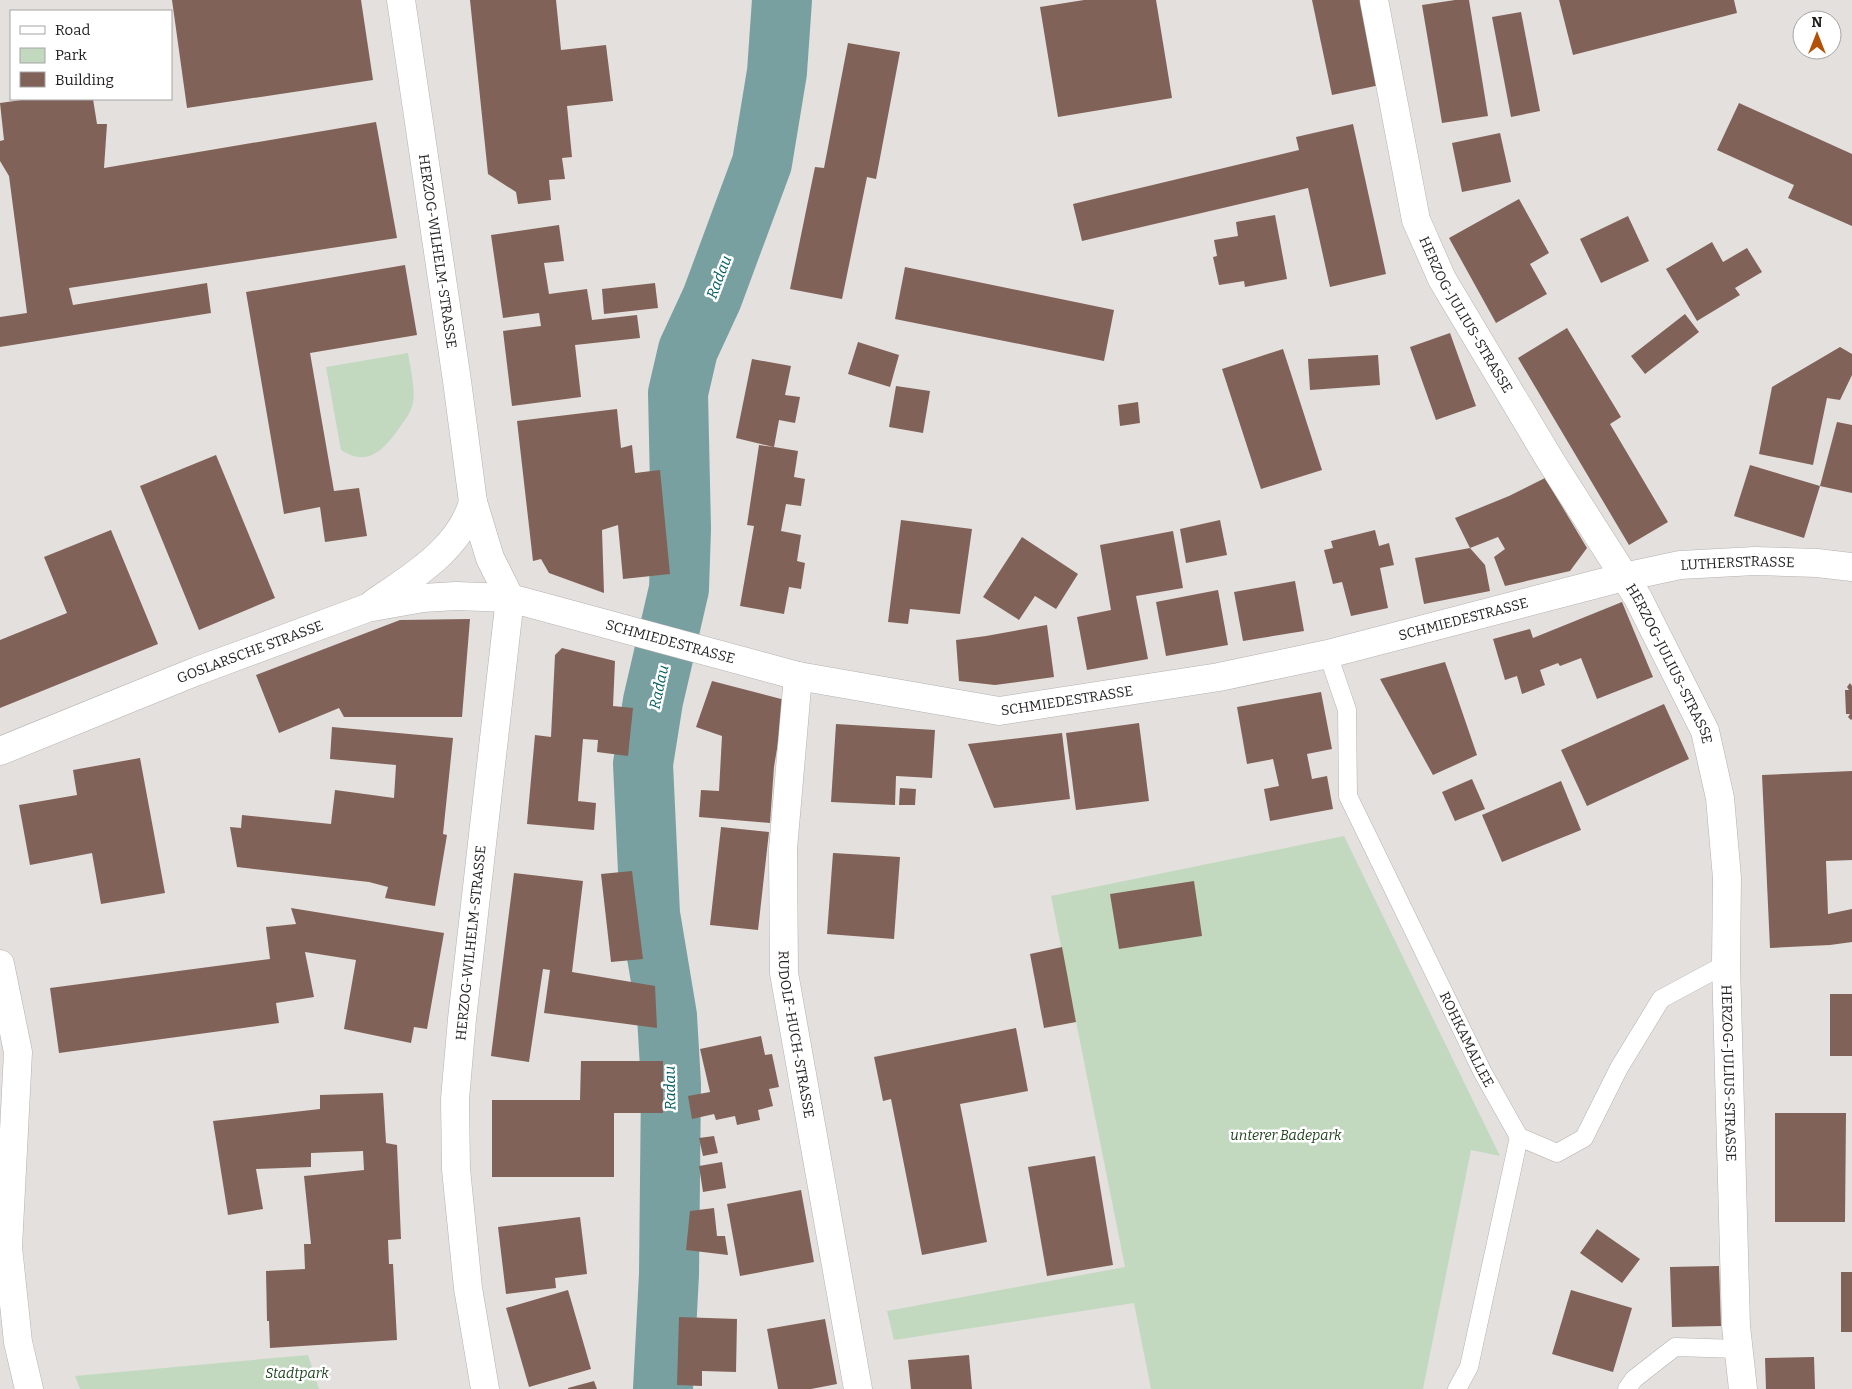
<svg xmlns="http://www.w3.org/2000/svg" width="1852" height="1389" font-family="Bitter,serif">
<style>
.green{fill:#c2d9c0}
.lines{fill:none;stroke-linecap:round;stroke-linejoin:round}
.river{stroke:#79a0a0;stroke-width:60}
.building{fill:#806258}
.lane-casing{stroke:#b5b1af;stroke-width:19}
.street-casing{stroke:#b5b1af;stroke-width:29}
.lane{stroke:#fff;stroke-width:18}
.street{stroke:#fff;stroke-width:28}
.labels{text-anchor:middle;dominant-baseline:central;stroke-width:5;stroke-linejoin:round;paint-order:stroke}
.street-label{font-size:14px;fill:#211f1e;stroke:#fff}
.park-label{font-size:14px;font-style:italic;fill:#21431f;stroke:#fff}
.water-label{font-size:15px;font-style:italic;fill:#045c5e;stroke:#fff}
</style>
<rect width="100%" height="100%" fill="#e4e0dd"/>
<g class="green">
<path d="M408 353C410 366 416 391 413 403 411 412 405 420 400 427 384 449 369 468 341 450L326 367Z"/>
<polygon points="1344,836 1500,1156 1471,1150 1423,1389 1151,1389 1134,1303 894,1340 887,1311 1125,1267 1051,896"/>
<polygon points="308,1355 319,1389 80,1389 75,1376"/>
</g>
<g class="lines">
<polyline class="river" points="663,1389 669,1274 671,1084 667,1016 650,914 643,764 653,701 679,589 681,529 678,393 688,350 712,298 762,163 777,72 782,0"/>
</g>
<g class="building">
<polygon points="172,0 361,0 373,80 187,108"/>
<polygon points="470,0 556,0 561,50 606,45 613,101 567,106 572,157 562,158 565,179 549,180 551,200 518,204 516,192 488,174"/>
<polygon points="1084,0 1156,0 1172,98 1058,117 1040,7"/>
<polygon points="1312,0 1362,0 1380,85 1332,95"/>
<polygon points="1455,0 1469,0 1488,116 1442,123 1422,5"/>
<polygon points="1559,0 1734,0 1737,13 1573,55"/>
<polygon points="1521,12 1540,111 1511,117 1492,17"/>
<polygon points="848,43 900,52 876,179 867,177 842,299 790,289 815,167 824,168"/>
<polygon points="29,99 93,99 97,124 107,124 104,168 376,122 397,238 69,288 73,305 207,283 211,313 0,347 0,317 27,313 9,176 0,161 0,141 4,140 0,103"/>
<polygon points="1739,103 1852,154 1852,226 1788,198 1794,185 1717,150"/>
<polygon points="1353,124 1386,274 1330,287 1308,188 1082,241 1073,204 1299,150 1296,137"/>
<polygon points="1500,133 1511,182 1462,192 1452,143"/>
<polygon points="1519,199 1549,253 1530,264 1547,294 1496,323 1449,238"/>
<polygon points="1275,215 1287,279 1245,287 1244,281 1219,285 1213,257 1217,256 1214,240 1238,236 1236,222"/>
<polygon points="1628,216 1649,261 1601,283 1580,239"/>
<polygon points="559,225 564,261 544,263 549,294 587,289 592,320 637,315 640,338 575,345 581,397 512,406 503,331 541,326 539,313 503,318 491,235"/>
<polygon points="1712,242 1723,262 1747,248 1762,272 1735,288 1740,295 1697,321 1666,269"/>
<polygon points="405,265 417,335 310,353 334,491 359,488 367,536 325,542 320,507 284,514 246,292"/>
<polygon points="905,267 1114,310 1104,361 895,319"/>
<polygon points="655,283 658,308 604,314 602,289"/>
<polygon points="1685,314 1699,332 1645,374 1631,356"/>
<polygon points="1567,328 1621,417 1610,424 1668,522 1629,545 1518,358"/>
<polygon points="1450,333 1476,406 1436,420 1410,347"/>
<polygon points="858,342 899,355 890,387 848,374"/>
<polygon points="1840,347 1852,354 1852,375 1840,400 1827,398 1813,465 1759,454 1772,387"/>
<polygon points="1283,349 1322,470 1261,489 1222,369"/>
<polygon points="1378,355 1380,385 1310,390 1308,359"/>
<polygon points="752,359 791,366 785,395 800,397 795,423 779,420 774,447 798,451 794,477 805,479 801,506 786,504 781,531 801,535 797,561 805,563 801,589 789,587 784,614 740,606 754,526 747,525 759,445 774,447 736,438"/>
<polygon points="896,386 930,391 923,433 889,427"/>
<polygon points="1138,402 1140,423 1120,426 1118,405"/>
<polygon points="617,409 621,448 632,445 635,473 660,470 670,574 623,579 618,525 602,530 604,593 549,573 541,559 533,561 517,421"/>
<polygon points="1837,422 1852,425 1852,493 1820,486"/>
<polygon points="216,455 275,598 199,630 140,486"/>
<polygon points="1750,465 1820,486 1804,538 1734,516"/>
<polygon points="1545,478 1587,548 1570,571 1505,586 1494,557 1505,549 1498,537 1470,548 1455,518 1509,496"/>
<polygon points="901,520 972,529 960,614 910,609 908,624 888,622"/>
<polygon points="1220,520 1227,555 1186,563 1180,529"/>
<polygon points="111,530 158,644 0,708 0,640 67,613 44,557"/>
<polygon points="1375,530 1379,546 1389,543 1394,565 1380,568 1388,608 1351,616 1342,582 1333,584 1324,550 1333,548 1331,541"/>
<polygon points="1173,531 1183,588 1136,596 1148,659 1087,670 1077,617 1111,610 1100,545"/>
<polygon points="1022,537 1078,574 1056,609 1035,596 1019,620 983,597"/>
<polygon points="1470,548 1485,565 1490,591 1424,604 1415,558"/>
<polygon points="1295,581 1304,631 1243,641 1234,592"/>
<polygon points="1218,590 1228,645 1166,656 1156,602"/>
<polygon points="1622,602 1653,677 1597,699 1581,658 1560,666 1558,663 1540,670 1545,685 1522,694 1517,676 1505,680 1493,639 1530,629 1533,638"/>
<polygon points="470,619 462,717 344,717 339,708 279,733 256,675 400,620"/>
<polygon points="1047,625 1054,677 995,685 959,681 956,640 986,636"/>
<polygon points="562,648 615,661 613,706 633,708 628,756 597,752 598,740 583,739 578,801 596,803 594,830 527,824 535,735 551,737 555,655"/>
<polygon points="1445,662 1477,755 1433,775 1380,679"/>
<polygon points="712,681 785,700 774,767 770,823 699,817 701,790 719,791 722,736 696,727"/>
<polygon points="1850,683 1852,686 1852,719 1851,720 1848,717 1850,714 1846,714 1845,690 1849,690 1847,687"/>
<polygon points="1321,692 1332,749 1307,754 1312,779 1327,776 1333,809 1270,821 1264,789 1279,786 1273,759 1247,764 1237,707"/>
<polygon points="1664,704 1689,759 1587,806 1561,750"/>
<polygon points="1139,723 1149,801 1076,810 1066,733"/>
<polygon points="836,724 935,730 932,778 896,776 895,805 831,802"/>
<polygon points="332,727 453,738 443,834 447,835 435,906 385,898 388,887 369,882 237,867 230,827 241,828 242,815 331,824 335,790 394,798 396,765 330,759"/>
<polygon points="1062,733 1070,799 994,808 968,744"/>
<polygon points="140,758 165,893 101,904 92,853 30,865 19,805 77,795 73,770"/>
<polygon points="1852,771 1852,860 1826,861 1828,914 1852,909 1852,942 1830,945 1770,948 1762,775"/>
<polygon points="1472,779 1485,809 1455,821 1442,792"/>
<polygon points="1561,781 1581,830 1502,862 1482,815"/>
<polygon points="900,788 916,789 915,805 899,805"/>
<polygon points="721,827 769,832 758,930 710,925"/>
<polygon points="833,853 900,857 894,939 827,934"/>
<polygon points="632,871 643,959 611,962 601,874"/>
<polygon points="514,873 583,881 572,972 655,986 657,1028 544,1013 550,970 543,969 529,1062 491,1056"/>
<polygon points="1194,881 1202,936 1119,949 1110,894"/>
<polygon points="291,908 444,933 427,1029 414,1027 411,1043 344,1029 356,960 305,952 314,997 276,1003 279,1023 59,1053 50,988 270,959 266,927 296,924"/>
<polygon points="1062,947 1076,1022 1044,1028 1030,954"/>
<rect x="1830" y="994" width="22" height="62"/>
<polygon points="1016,1028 1028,1091 960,1104 987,1242 922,1255 891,1099 883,1101 874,1057"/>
<polygon points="761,1036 765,1055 772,1054 779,1087 769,1089 773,1106 758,1110 760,1120 737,1125 735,1116 716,1120 714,1114 692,1119 688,1096 710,1092 700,1049"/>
<polygon points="581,1061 663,1061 663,1113 614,1113 614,1177 492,1177 492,1100 580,1100"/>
<polygon points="383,1093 386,1143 397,1145 401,1239 388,1240 389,1264 393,1264 397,1340 270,1348 269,1321 267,1321 266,1271 305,1269 304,1244 311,1244 304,1176 364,1170 363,1151 311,1153 311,1167 256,1169 263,1209 228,1215 213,1121 320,1109 320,1095"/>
<polygon points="1775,1113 1846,1113 1845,1222 1775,1222"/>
<polygon points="714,1136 718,1153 703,1156 699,1138"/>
<polygon points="1095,1156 1113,1265 1047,1276 1028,1167"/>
<polygon points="722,1162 726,1188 703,1192 699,1166"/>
<polygon points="801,1190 814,1262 740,1276 727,1204"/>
<polygon points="714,1208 717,1236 725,1236 728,1255 686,1250 690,1211"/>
<polygon points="580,1217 587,1274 555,1278 556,1288 506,1294 498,1227"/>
<polygon points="1597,1229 1640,1259 1622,1283 1580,1253"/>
<polygon points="1719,1266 1721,1326 1672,1327 1670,1267"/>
<rect x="1841" y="1272" width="11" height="60"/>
<polygon points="568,1290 591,1369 529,1387 506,1308"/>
<polygon points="1571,1290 1632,1308 1613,1372 1552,1354"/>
<polygon points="679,1317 737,1319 736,1372 702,1371 702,1386 677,1385"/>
<polygon points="825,1319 837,1384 811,1389 778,1389 767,1329"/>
<polygon points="969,1355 972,1389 911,1389 908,1360"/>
<polygon points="1814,1357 1815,1389 1766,1389 1765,1358"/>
<polygon points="594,1381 597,1389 568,1389 568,1388"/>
</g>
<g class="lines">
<g class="lane-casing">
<g id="lane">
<path id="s1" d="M1328 654 1347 710 1348 796 1483 1073 1519 1137 1557 1153 1584 1138 1619 1068 1661 999 1726 964"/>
<polyline points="1457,1389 1469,1367 1519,1137"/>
<polyline points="1627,1389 1634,1379 1675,1347 1738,1349"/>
</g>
</g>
<g class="street-casing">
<g id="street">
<path id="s2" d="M401 0 457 381 473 502 490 558 510 598 462 1019 455 1099 456 1169 468 1288 485 1389"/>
<path id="s3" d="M1374 0 1416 220 1442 279 1550 460 1638 598 1705 731 1720 798 1727 878 1726 964 1736 1326 1743 1389"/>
<path d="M374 603C412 577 460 549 473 502"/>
<path id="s4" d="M798 676 783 849 784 973 858 1389"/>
<path id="s5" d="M0 751 197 671 367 608 423 598 456 596 510 598 798 676 999 711 1219 677 1328 654 1624 577 1680 565 1755 561 1817 563 1852 567"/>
<polyline points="0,964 18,1052 8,1247 18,1342 29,1389"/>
</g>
</g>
<use href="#lane" class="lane"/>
<use href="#street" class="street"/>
</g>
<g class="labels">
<g class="street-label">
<text stroke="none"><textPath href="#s2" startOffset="254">HERZOG-WILHELM-STRASSE</textPath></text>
<text stroke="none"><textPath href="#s3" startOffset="331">HERZOG-JULIUS-STRASSE</textPath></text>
<text stroke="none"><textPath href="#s5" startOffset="1795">LUTHERSTRASSE</textPath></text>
<text stroke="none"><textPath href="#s5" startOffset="1514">SCHMIEDESTRASSE</textPath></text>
<text stroke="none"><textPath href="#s5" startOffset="704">SCHMIEDESTRASSE</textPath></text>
<text stroke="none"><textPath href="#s5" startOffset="269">GOSLARSCHE STRASSE</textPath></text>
<text stroke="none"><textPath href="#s3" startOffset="736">HERZOG-JULIUS-STRASSE</textPath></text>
<text stroke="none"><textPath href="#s5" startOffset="1109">SCHMIEDESTRASSE</textPath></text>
<text transform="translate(471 943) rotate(-84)">HERZOG-WILHELM-STRASSE</text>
<text stroke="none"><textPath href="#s4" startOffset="360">RUDOLF-HUCH-STRASSE</textPath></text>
<text stroke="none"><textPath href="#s1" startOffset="416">ROHKAMALLEE</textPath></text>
<text stroke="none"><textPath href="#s3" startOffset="1156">HERZOG-JULIUS-STRASSE</textPath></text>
</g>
<g class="park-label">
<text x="1286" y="1135">unterer Badepark</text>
<text x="297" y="1373">Stadtpark</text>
</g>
<g class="water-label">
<text transform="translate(719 277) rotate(-69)">Radau</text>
<text transform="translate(659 687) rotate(-78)">Radau</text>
<text transform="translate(670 1088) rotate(-91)">Radau</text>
</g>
</g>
<rect x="10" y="10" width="162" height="90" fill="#ffffff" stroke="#a6a5a5"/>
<rect x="20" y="26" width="25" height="8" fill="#ffffff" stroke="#a6a5a5"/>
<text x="55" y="35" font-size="15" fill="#211f1e">Road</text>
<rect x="20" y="48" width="25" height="15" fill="#c2d9c0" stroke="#a6a5a5"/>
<text x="55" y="60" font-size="15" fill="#211f1e">Park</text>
<rect x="20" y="72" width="25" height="15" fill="#806258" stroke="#a6a5a5"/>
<text x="55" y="85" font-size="15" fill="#211f1e">Building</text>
<g transform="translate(1817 35)"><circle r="24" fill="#ffffff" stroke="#a6a5a5"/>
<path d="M0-4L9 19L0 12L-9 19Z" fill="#b25208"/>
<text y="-8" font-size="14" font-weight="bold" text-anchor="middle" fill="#211f1e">N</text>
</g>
</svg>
